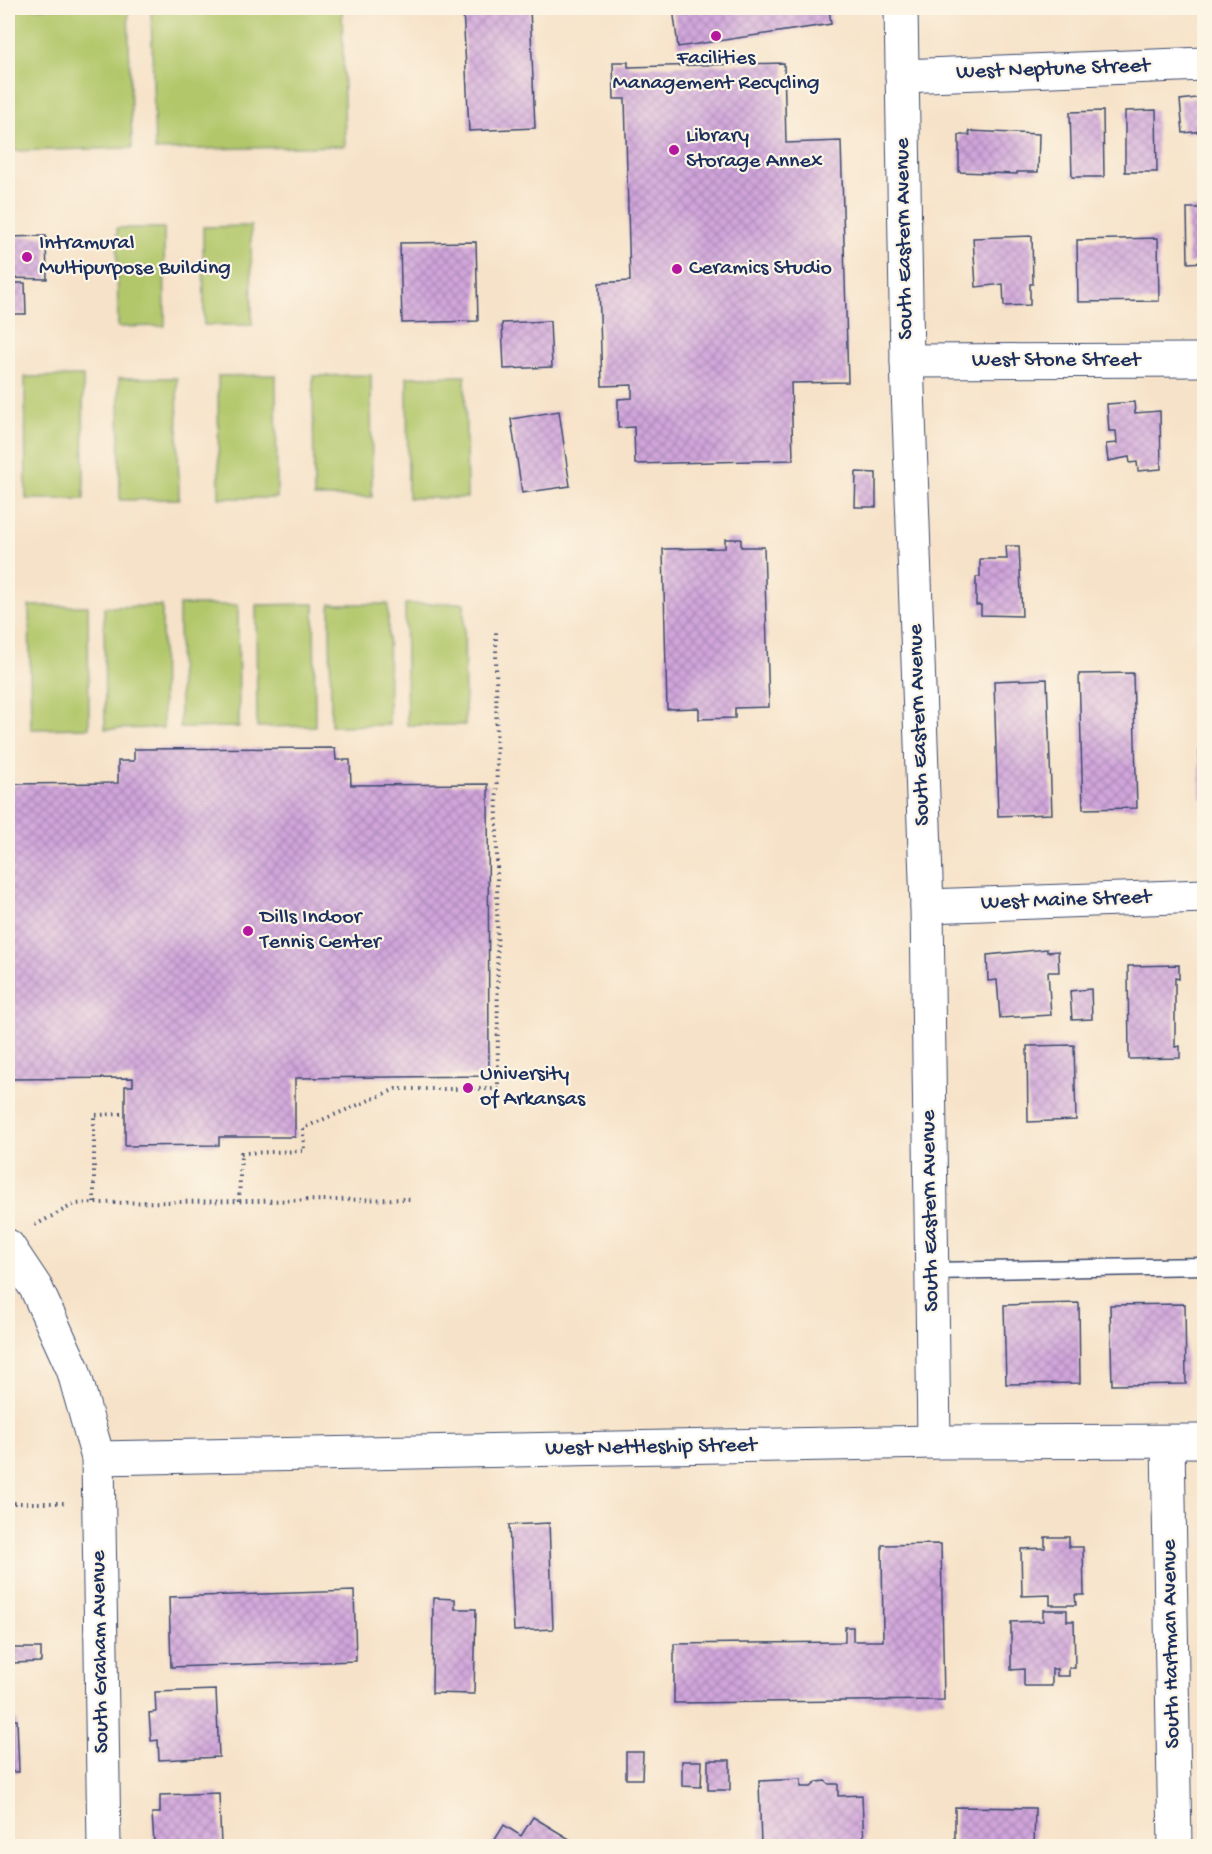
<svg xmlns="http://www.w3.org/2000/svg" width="1212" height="1854" font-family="'Gochi Hand',sans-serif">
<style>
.park{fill:#b2c76b;stroke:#667b64;stroke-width:1.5}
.building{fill:url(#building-cross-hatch)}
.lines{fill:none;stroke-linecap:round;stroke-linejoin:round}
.service-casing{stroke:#3c4a6e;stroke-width:19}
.minor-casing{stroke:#3c4a6e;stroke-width:35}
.path{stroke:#3c4a6e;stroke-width:4;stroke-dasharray:1.5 4.5;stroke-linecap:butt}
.service{stroke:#fff;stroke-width:16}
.minor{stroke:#fff;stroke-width:33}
.poi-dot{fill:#b5179e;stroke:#fcf5e5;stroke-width:2}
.labels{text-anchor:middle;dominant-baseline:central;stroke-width:4.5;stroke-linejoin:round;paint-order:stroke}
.poi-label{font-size:22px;fill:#1b2f5e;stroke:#fcf5e5;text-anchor:start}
.street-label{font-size:22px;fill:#1b2f5e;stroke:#fcf5e5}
</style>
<defs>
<pattern id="building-cross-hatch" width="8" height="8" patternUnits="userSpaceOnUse" patternTransform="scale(1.5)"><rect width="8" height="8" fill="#d1a5db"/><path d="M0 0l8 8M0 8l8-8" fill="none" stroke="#a987b5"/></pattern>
</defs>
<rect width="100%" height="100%" fill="#fcf5e5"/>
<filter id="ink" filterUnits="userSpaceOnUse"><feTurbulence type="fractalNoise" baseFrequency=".0167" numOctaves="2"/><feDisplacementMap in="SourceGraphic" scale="12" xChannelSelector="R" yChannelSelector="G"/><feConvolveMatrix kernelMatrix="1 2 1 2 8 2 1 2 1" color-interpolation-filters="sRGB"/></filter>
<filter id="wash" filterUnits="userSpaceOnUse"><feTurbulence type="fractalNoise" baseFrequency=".008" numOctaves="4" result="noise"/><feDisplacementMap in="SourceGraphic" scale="24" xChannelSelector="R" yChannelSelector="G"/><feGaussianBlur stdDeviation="1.35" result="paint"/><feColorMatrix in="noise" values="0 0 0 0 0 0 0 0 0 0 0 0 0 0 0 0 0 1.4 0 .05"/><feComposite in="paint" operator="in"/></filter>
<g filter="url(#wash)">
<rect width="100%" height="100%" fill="#f6e2c8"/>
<g class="park">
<polygon points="8,8 128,8 132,148 8,151"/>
<polygon points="151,8 342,8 345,146 155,150"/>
<polygon points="251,226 252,325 204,325 203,227"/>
<polygon points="117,228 164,228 165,326 118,327"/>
<polygon points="276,375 277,498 219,498 218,376"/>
<polygon points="371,375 372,497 314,497 313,376"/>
<polygon points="83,376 84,499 26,499 25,377"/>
<polygon points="465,376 467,498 408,498 407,377"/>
<polygon points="119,378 177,378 179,499 120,500"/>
<polygon points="464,603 465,725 407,725 405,604"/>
<polygon points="314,604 315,726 257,727 256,605"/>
<polygon points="330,604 388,604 389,725 331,726"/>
<polygon points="179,605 238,605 239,727 180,728"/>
<polygon points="29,606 88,606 89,728 31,729"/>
<polygon points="162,606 163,728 105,729 104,607"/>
</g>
<g id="blocks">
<g class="building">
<polygon points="463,8 530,8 535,128 469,131"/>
<polygon points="673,8 829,8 831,24 678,47"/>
<polygon points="613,62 628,62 628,67 784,63 786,143 841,141 848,382 791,383 793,460 635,464 634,427 618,428 618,399 632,398 632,385 602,386 599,283 630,281 625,99 614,99"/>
<polygon points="1204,97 1204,131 1183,133 1180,100"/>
<polygon points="1156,110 1157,172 1125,172 1125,111"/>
<polygon points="1103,111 1104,177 1072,177 1070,112"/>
<polygon points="969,131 1039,134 1038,172 1017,172 1017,174 959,172 959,135 970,135"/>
<polygon points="1201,197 1204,197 1204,262 1188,263 1187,208 1202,208"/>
<polygon points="46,236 47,279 8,278 8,237"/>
<polygon points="1032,236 1033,284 1030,284 1030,305 1004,306 1003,284 976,287 973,238"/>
<polygon points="1158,238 1159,301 1078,302 1077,240"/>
<polygon points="476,242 478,321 402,323 400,243"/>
<polygon points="8,283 25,283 26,314 8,314"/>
<polygon points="550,321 552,367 504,369 502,323"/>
<polygon points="1134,402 1135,413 1160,411 1161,469 1138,471 1137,462 1130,463 1129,457 1108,461 1106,444 1117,443 1116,431 1109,431 1107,404"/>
<polygon points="559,411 570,486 522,493 511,419"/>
<polygon points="856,472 876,473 876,507 855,507"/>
<polygon points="725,539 741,539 741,547 764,547 769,707 735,708 735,718 699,719 699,708 667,709 663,549 725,548"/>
<polygon points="1006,546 1019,546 1022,616 981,615 981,605 976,605 976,577 980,577 980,559 1007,559"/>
<polygon points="1133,673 1137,808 1083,809 1079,674"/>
<polygon points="1047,679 1052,814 998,816 994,681"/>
<polygon points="1199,736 1204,736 1204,799 1200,799"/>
<polygon points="335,748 336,760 350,760 351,785 488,784 489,1076 295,1078 295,1137 219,1137 219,1145 125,1146 125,1086 133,1086 133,1078 8,1079 8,784 118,783 118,761 134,761 134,749"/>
<polygon points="1047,949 1047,952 1058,951 1059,972 1048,972 1051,1015 1000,1018 997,980 988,981 987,955"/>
<polygon points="1179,965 1179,979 1175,978 1175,1047 1180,1046 1180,1058 1129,1059 1128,966"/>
<polygon points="1091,989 1092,1019 1072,1020 1070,991"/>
<polygon points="1074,1045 1076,1120 1028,1122 1027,1046"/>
<polygon points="1079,1303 1080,1383 1006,1384 1004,1305"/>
<polygon points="1185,1304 1186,1384 1112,1385 1110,1305"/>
<polygon points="549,1523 553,1629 514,1631 509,1525"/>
<polygon points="1045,1537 1069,1537 1069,1547 1083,1547 1084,1595 1075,1595 1076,1605 1050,1605 1050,1595 1022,1596 1021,1549 1045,1548"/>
<polygon points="941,1544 944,1700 674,1703 674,1644 845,1642 845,1627 853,1627 853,1641 883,1641 882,1545"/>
<polygon points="354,1591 356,1661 171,1667 169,1597"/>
<polygon points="433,1598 455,1599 455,1609 476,1609 474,1694 432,1693"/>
<polygon points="1043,1610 1067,1610 1067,1621 1074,1621 1075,1668 1069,1668 1069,1676 1057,1676 1057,1669 1052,1669 1052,1686 1024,1686 1024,1669 1011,1670 1011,1622 1043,1621"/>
<polygon points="11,1648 41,1648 41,1662 11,1663"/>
<polygon points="216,1690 219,1757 159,1760 158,1740 151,1741 149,1713 156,1712 155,1692"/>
<polygon points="8,1720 17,1720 19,1772 8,1772"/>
<polygon points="626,1752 643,1752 642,1779 626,1779"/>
<rect x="708" y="1760" width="22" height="30"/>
<polygon points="682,1761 702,1761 701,1787 682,1786"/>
<polygon points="801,1779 801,1787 811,1787 817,1782 825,1781 829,1784 838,1784 838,1796 862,1795 864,1846 761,1846 759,1781"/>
<polygon points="219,1793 221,1846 162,1846 162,1842 154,1843 152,1813 160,1813 160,1795"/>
<polygon points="955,1807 1035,1808 1034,1846 955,1846"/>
<polygon points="533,1817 581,1846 491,1846 504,1825 521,1836"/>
</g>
</g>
</g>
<g filter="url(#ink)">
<use href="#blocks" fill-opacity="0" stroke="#3c4a6e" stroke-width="1.5"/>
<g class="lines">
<g class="service-casing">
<polyline id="service" points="932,1271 1204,1266"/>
</g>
<g class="minor-casing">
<g id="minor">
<polyline points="901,8 907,361 927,906 934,1442"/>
<polyline points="902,76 1204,64"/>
<polyline points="907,361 1204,360"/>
<polyline points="927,906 1204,896"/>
<polyline points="8,1246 36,1288 73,1369 98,1458 104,1846"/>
<polyline points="1168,1442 1175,1846"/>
<polyline points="98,1458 934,1442 1204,1441"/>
</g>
</g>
<g class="path">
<polyline points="239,1201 241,1153 304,1151 303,1128 396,1089 498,1089 496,629"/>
<polyline points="94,1203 94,1115 121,1114"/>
<polyline points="35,1225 75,1204 94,1203 411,1199"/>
<polyline points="8,1503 64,1503"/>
</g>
<use href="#service" class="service"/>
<use href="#minor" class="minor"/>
</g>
</g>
<g class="poi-dot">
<circle cx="716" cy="36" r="6"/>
<circle cx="674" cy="150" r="6"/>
<circle cx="27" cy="257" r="6"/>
<circle cx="677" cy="269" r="6"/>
<circle cx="248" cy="931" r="6"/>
<circle cx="468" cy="1088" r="6"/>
</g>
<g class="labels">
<g class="poi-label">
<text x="716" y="59" text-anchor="middle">Facilities<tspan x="716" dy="25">Management Recycling</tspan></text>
<text x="686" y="137">Library<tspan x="686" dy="25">Storage Annex</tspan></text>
<text x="39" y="244">Intramural<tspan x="39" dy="25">Multipurpose Building</tspan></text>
<text x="689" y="269">Ceramics Studio</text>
<text x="260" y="918">Dills Indoor<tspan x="260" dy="25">Tennis Center</tspan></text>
<text x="480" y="1075">University<tspan x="480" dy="25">of Arkansas</tspan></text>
</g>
<g class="street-label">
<text transform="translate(1053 70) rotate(-2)">West Neptune Street</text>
<text transform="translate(905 239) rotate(-91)">South Eastern Avenue</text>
<text x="1056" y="361">West Stone Street</text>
<text transform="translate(920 725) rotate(-92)">South Eastern Avenue</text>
<text transform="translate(1066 901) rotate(-2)">West Maine Street</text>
<text transform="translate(931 1211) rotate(-91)">South Eastern Avenue</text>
<text transform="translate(651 1448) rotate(-1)">West Nettleship Street</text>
<text transform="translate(1172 1644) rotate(-91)">South Hartman Avenue</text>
<text transform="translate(101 1652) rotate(-91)">South Graham Avenue</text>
</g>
</g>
<rect width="1212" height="1854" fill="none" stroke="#fcf5e5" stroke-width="30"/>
</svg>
